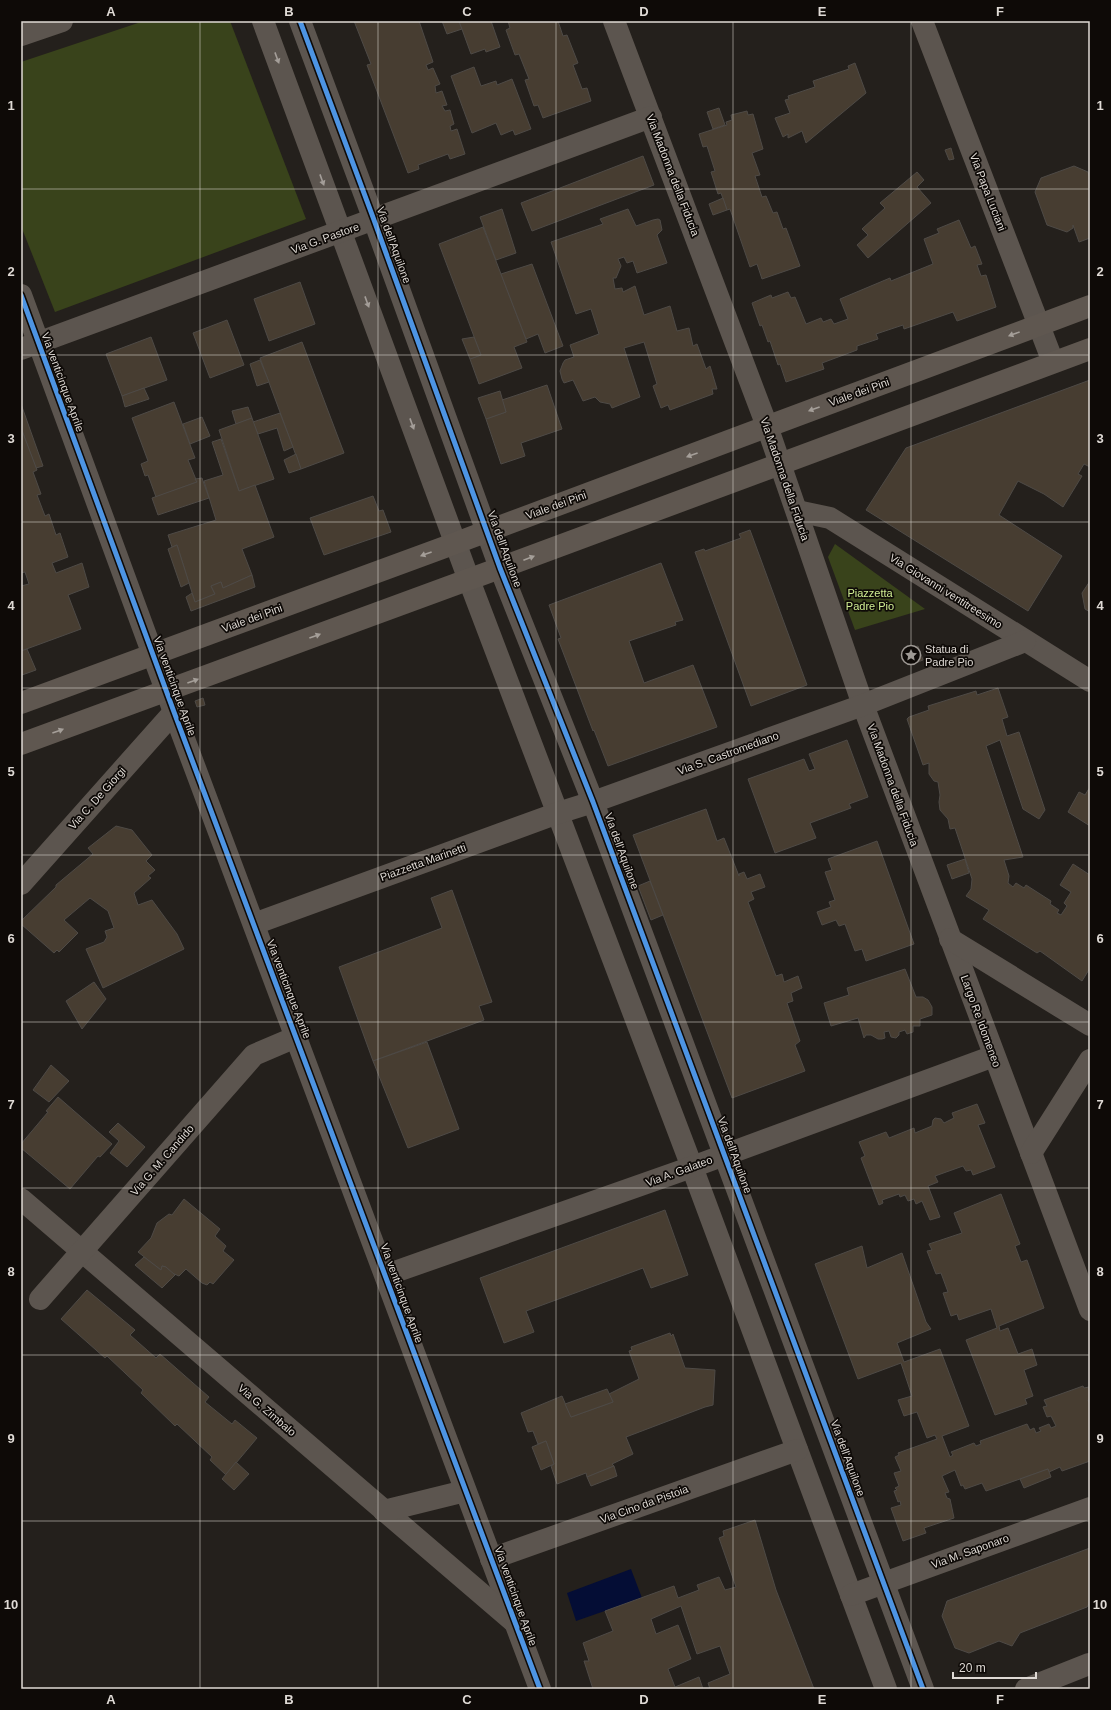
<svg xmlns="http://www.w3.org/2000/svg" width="1111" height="1710" font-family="Arial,sans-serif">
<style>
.green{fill:#39431b}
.water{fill:#040d35}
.building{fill:#473d31;stroke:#4e4a46}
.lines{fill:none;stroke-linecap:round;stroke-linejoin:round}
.street{stroke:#5c554f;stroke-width:22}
.secondary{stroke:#5f5750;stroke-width:22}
.cycleway-casing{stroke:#0e0a07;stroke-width:8}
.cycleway{stroke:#4d94e3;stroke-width:5}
.oneway{fill:#a49e99}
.oneway2{fill:#a59f99}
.grid{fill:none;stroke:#dfdad5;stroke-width:1;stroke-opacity:0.55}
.labels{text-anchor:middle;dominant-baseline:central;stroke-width:3.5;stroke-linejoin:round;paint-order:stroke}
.street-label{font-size:11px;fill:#dfdad5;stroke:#0e0a07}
.park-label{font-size:11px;fill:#d0ed93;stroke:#0e0a07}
.poi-label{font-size:11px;fill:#dfdad5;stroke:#0e0a07;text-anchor:start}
.neatline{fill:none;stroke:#dfdad5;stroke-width:1.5}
.grid-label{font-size:13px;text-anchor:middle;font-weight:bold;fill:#dfdad5}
</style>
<rect width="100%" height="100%" fill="#24201c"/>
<g class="green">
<polygon points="144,21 230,21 306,219 55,312 21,226 21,62"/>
<polygon points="835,544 925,609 855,630 828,557"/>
</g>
<polygon class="water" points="631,1569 642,1598 576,1621 567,1593"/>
<g class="building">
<polygon points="354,21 419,21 433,62 426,65 428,70 433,68 440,84 435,86 436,93 442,91 447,105 442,106 445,111 450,110 454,124 450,126 451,131 457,129 465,154 450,159 448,154 418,165 419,169 408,173 367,65 371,64"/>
<polygon points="442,21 459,21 462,29 447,34"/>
<polygon points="459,21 491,21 500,47 486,52 485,49 471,54"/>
<polygon points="508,21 558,21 563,36 567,35 578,63 573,65 582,89 587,88 591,101 543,118 538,105 534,106 525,80 529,79 519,54 515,55 506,30 510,28"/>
<polygon points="855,63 866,93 806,143 802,131 788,138 788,134 783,137 775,118 790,113 785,100 789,99 788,96 815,87 813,81 849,69 848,66"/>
<polygon points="474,67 481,86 496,81 497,85 512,79 531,129 515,135 513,130 501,135 496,123 472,133 451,76"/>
<polygon points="719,108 725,125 713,129 707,112"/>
<polygon points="747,111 748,115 753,114 763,149 752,153 760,175 755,176 762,197 766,196 773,213 777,212 783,229 786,228 800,266 762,279 757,264 750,267 730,209 727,210 721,193 718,194 711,172 715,171 707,146 703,147 699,134 727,125 726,122 732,120 731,115"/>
<polygon points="951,148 954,159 949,160 945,150"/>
<polygon points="643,156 654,185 532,231 521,203"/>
<polygon points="1074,166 1088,172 1090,179 1090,238 1079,242 1073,225 1073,228 1067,232 1047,225 1035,192 1041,178"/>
<polygon points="917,172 924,180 917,187 931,203 868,258 857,245 868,235 862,229 885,208 880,203"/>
<polygon points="723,198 727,210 713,215 709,204"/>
<polygon points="502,209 516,253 496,260 480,217"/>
<polygon points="628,209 636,226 653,220 658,219 660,220 662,230 657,235 667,263 637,273 633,261 627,263 624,257 618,259 621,266 616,278 613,278 615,289 622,288 623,292 635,286 644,315 670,306 677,331 689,328 693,346 697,344 706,369 710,366 717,389 712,389 713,394 670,410 668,405 661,408 653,386 657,384 644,342 624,348 640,397 612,408 610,404 600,402 595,397 583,401 573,380 564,383 562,379 560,371 563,363 565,360 574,357 570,345 599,334 591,309 576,314 551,242 603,224 600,219"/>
<polygon points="959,220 971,248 975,246 982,264 977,265 981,276 986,275 996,307 957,321 953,312 904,329 903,325 876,334 878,339 857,346 857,350 822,363 824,369 786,382 780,364 778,365 770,341 768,342 762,325 760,326 752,303 771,295 772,298 788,292 791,298 795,297 806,324 821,318 823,322 831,319 834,324 848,319 840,299 890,278 891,281 933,264 924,239 939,233 937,229"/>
<polygon points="483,227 527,342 514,347 522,368 479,384 470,359 481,355 439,244"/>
<polygon points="532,264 563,346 545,353 538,334 526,339 501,274"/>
<polygon points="300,282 315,324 269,341 254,299"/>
<polygon points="227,320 244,365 210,378 193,333"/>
<polygon points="151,337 167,380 122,396 106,354"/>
<polygon points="474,337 481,355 470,359 462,339"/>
<polygon points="302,342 344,453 301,469 260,358"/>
<polygon points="260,360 269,382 257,386 250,364"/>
<polygon points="1090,380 1090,467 1084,464 1078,474 1082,476 1063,507 1044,494 1018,481 999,515 1062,556 1028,611 866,510 906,448"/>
<polygon points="547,385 562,429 521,443 525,456 501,464 486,419 506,412 502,400"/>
<polygon points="144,388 149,399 125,407 122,396"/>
<polygon points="500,391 506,412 486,419 478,398"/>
<polygon points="174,402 195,458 188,460 197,482 156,497 148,475 145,476 141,464 148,461 132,418"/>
<polygon points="21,404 43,466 36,468 21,428"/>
<polygon points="248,407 252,418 236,424 232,411"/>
<polygon points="280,413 293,447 284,451 277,428 258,434 253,422"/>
<polygon points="202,417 210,436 190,444 183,424"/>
<polygon points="252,418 274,479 239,491 219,430"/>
<polygon points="21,428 37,470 33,472 41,494 37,495 45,516 49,514 56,535 60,533 68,557 52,563 56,573 82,563 89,587 68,595 81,629 21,651 21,586 29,584 25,572 21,573"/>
<polygon points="221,439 239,491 255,485 274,537 242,549 252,575 223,588 221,582 211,586 215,594 195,602 177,545 172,547 168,535 216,520 204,481 223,475 212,442"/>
<polygon points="296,454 301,469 289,473 284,460"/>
<polygon points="202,478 209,498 158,515 152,498 197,482 195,479"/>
<polygon points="373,496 379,511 383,510 391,532 324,555 310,518"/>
<polygon points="750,530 807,685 751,706 695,552 704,549 705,551 741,538 739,534"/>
<polygon points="177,545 189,583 181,587 168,549"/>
<polygon points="661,563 683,620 675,622 676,625 629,641 644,683 693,665 717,727 608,766 594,730 593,731 558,639 561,638 549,605"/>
<polygon points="252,575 255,587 191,611 186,597 192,593 195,602 215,594 211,586 221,582 223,588"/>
<polygon points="1090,581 1090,612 1085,609 1082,593"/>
<polygon points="918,646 923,660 910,665 904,650"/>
<polygon points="27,649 36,670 22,675 21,651"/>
<polygon points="998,688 1008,717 1002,719 1007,736 1019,732 1045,810 1039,819 1023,809 1000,740 986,746 1023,857 1004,860 1009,876 1008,883 1013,887 1016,883 1024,888 1026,885 1051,901 1050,904 1059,910 1057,913 1061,915 1067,906 1064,903 1071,892 1060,885 1073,864 1090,875 1090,968 1082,981 1040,951 1037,953 983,919 989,910 966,896 971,889 972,879 955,828 950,829 948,819 940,810 939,802 940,795 938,782 934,781 929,774 929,763 923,765 907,719 909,717 929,710 928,706 976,691 977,695"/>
<polygon points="203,698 205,705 197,707 195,701"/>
<polygon points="847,740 868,797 849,804 851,808 810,823 816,838 775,853 748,779 804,759 809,771 815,769 809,754"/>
<polygon points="1090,787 1090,826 1068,812 1079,792 1085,795"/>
<polygon points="706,809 717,841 724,838 739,876 739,874 744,872 747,879 760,874 765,887 751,892 754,899 748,902 776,976 782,974 784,982 798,976 802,988 791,993 793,1001 787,1003 800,1041 795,1045 805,1071 732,1098 633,835"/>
<polygon points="116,826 132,830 152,855 146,861 155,870 148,876 151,878 134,893 138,905 152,900 177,934 184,949 103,988 86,949 104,942 107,937 105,931 114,928 108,911 90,898 64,920 78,933 59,952 57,950 54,953 21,924 21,921 56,887 56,885 93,854 88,848"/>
<polygon points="877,841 914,944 866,961 862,949 855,951 845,924 839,926 836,920 822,925 817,912 831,907 829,902 835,900 825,872 832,870 828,859"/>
<polygon points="965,859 969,873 952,879 947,865"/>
<polygon points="650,881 663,915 651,920 638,886"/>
<polygon points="452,890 492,1002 479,1006 484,1020 373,1061 339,967 442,928 431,898"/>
<polygon points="905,969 916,997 923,997 928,1000 932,1007 932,1015 920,1019 920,1026 913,1026 913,1032 907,1034 905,1030 899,1032 899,1035 896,1038 891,1037 889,1031 884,1032 885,1038 882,1039 878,1039 871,1035 866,1035 864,1038 858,1018 831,1026 824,1003 849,995 847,988"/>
<polygon points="94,982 106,999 82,1029 66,1001"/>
<polygon points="427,1042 459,1129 408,1148 373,1061"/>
<polygon points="51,1065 69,1081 49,1102 33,1090"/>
<polygon points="58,1097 112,1144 100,1157 98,1156 70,1189 21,1148 21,1144 48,1112 46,1111"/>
<polygon points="977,1104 985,1123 978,1125 995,1167 973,1175 971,1170 966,1171 963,1166 935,1176 938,1182 928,1186 940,1217 930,1220 922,1201 916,1204 914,1199 908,1201 905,1195 900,1197 899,1194 882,1200 883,1203 879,1205 861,1158 865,1156 859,1142 886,1132 889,1138 914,1128 915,1133 932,1126 933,1120 935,1118 941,1119 944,1123 954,1118 952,1113"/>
<polygon points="118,1123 145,1147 127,1167 110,1153 119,1141 109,1132"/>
<polygon points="1001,1194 1020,1244 1015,1246 1021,1262 1027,1260 1044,1308 999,1326 1000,1331 1008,1328 1018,1354 1032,1349 1037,1365 1024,1370 1033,1396 1025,1399 1027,1404 995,1415 966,1340 997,1328 991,1309 959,1320 957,1314 951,1316 943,1293 948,1292 941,1273 936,1274 927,1251 932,1250 929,1244 962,1233 954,1213"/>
<polygon points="184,1199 220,1229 215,1236 226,1246 223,1251 234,1260 213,1284 210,1282 207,1285 202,1283 186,1269 179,1276 172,1273 166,1267 162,1266 161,1270 138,1252 151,1238 157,1223 169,1214 172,1215"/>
<polygon points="665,1210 688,1275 651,1288 643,1268 526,1311 534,1332 504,1343 480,1278"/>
<polygon points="862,1246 867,1268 902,1253 926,1322 931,1329 897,1343 904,1362 940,1349 969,1426 942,1436 950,1457 953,1455 951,1452 974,1443 976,1446 981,1444 980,1441 1027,1424 1030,1430 1034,1428 1036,1433 1041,1431 1039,1428 1049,1424 1051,1428 1056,1426 1051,1416 1047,1417 1043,1407 1047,1406 1044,1400 1083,1386 1084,1388 1089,1387 1090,1390 1090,1399 1088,1400 1090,1405 1090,1461 1062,1471 1060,1467 1049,1472 1048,1469 986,1491 982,1483 965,1489 963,1485 961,1486 955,1470 942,1476 949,1492 945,1493 947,1498 950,1499 954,1518 924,1528 926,1533 903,1541 891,1508 901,1505 900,1501 898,1502 894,1491 897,1490 895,1488 899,1486 894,1473 901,1471 895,1457 899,1455 898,1453 937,1439 935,1435 927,1438 917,1412 904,1416 898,1400 912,1396 901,1363 858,1379 815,1264"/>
<polygon points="144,1257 161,1270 162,1266 166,1267 175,1275 162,1288 135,1265"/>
<polygon points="87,1290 135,1330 130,1335 156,1358 160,1354 209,1397 205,1402 232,1424 235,1420 257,1438 226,1475 210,1460 212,1457 177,1424 175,1426 141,1393 143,1390 107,1356 105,1358 61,1319"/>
<polygon points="670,1333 671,1336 673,1334 685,1368 715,1370 713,1405 705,1407 626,1437 633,1454 612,1464 614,1466 587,1477 586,1473 557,1484 551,1466 554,1464 546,1441 538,1444 533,1431 528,1432 521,1413 562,1396 571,1417 613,1402 609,1394 639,1379 629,1351 632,1350 631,1347"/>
<polygon points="607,1389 613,1402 571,1417 565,1404"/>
<polygon points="546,1441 554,1464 541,1470 532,1447"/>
<polygon points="236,1462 249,1474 234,1490 222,1479"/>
<polygon points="614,1466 617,1476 591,1486 587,1477"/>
<polygon points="1048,1469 1051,1477 1024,1488 1020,1479"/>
<polygon points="755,1520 776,1590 814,1689 710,1689 708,1683 730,1674 720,1646 697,1654 681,1606 651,1619 656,1634 678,1625 691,1659 668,1669 675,1687 699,1677 703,1689 593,1689 584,1661 589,1661 583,1643 613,1631 605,1611 674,1586 678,1598 699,1590 697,1585 719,1577 725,1590 736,1587 719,1538 724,1536 723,1531"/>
<polygon points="1090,1548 1090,1605 1089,1604 1087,1607 1020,1633 1012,1646 999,1641 969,1653 955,1648 942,1616 947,1601"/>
</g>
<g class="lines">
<g class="street">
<polyline points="263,21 469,580 692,1167 886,1689"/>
<polyline points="300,21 374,220 500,568 593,802 923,1689"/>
<polyline points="614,21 767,426 863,705 1090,1310"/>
<polyline points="922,21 1053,362"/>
<polyline points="21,35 62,21"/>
<polyline points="21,295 174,712 540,1689"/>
<polyline points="21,349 651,117"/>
<polyline points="797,511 830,518 1090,681"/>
<polyline points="21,884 174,712"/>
<polyline points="254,924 558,813 593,802 863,705 1025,641"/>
<polyline points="950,939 1090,1025"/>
<polyline points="1031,1153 1090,1060"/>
<polyline points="21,1199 513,1621"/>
<polyline points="386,1275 692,1167 994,1056"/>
<polyline points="40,1299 254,1055 296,1037"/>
<polyline points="384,1511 465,1491"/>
<polyline points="491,1559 797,1450"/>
<polyline points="851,1595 1090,1508"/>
<polyline points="1026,1689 1089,1664"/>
</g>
<g class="secondary">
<polyline points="21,703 456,543 1090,306"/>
<polyline points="21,744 500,568 1090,349"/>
</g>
<g class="cycleway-casing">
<g id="cycleway">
<polyline points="300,21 374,220 500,568 593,802 923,1689"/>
<polyline points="21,295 174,712 540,1689"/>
</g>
</g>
<use href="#cycleway" class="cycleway"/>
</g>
<defs><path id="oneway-solid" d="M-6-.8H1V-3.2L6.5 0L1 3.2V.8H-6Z"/></defs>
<g class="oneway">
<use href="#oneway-solid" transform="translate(277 58) rotate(70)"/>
<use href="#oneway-solid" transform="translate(322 180) rotate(70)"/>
<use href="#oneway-solid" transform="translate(367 302) rotate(70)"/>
<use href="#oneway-solid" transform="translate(412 424) rotate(70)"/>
</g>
<g class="oneway2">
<use href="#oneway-solid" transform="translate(1014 334) rotate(160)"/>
<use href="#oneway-solid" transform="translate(814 409) rotate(160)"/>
<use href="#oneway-solid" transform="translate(692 455) rotate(160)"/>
<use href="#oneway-solid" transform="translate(426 554) rotate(160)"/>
<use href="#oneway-solid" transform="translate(529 558) rotate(-21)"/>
<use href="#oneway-solid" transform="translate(315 636) rotate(-20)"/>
<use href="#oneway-solid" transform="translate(193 681) rotate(-20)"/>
<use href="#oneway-solid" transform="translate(58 731) rotate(-20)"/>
</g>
<path class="grid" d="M200 21V1689M378 21V1689M556 21V1689M733 21V1689M911 21V1689M21 189H1090M21 355H1090M21 522H1090M21 688H1090M21 855H1090M21 1022H1090M21 1188H1090M21 1355H1090M21 1521H1090"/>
<defs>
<g id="sight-ring" transform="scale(1)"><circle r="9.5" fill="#0e0a07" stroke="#9e9994" stroke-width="1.5"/><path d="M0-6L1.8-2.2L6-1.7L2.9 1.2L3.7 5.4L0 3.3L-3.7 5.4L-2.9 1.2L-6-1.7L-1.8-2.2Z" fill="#9e9994"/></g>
</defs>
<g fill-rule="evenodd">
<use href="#sight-ring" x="911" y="655"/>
</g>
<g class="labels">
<g class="street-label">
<text transform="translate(673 175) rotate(69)">Via Madonna della Fiducia</text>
<text transform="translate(988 192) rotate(69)">Via Papa Luciani</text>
<text transform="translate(325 238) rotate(-20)">Via G. Pastore</text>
<text transform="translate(394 245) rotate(70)">Via dell'Aquilone</text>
<text transform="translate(63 382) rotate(70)">Via venticinque Aprile</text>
<text transform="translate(859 392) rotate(-20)">Viale dei Pini</text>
<text transform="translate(785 479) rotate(71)">Via Madonna della Fiducia</text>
<text transform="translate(556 505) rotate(-20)">Viale dei Pini</text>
<text transform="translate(505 549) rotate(70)">Via dell'Aquilone</text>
<text transform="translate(946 591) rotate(32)">Via Giovanni ventitreesimo</text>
<text transform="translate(252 618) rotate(-20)">Viale dei Pini</text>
<text transform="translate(175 686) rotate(70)">Via venticinque Aprile</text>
<text transform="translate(728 753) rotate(-20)">Via S. Castromediano</text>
<text transform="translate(893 785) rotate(70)">Via Madonna della Fiducia</text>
<text transform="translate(97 798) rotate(-48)">Via C. De Giorgi</text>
<text transform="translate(622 851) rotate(70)">Via dell'Aquilone</text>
<text transform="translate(423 862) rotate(-20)">Piazzetta Marinetti</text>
<text transform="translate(289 989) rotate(69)">Via venticinque Aprile</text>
<text transform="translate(981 1021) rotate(70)">Largo Re Idomeneo</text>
<text transform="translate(735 1155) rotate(70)">Via dell'Aquilone</text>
<text transform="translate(162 1160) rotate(-49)">Via G. M. Candido</text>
<text transform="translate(679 1171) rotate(-20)">Via A. Galateo</text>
<text transform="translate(402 1293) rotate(70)">Via venticinque Aprile</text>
<text transform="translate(267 1410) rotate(41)">Via G. Zimbalo</text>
<text transform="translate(848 1458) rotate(70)">Via dell'Aquilone</text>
<text transform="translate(644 1504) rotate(-20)">Via Cino da Pistoia</text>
<text transform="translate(970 1551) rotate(-20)">Via M. Saponaro</text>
<text transform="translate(516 1596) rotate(70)">Via venticinque Aprile</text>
</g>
<g class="park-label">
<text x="870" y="593">Piazzetta<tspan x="870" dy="13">Padre Pio</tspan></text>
</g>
<g class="poi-label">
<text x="925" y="649">Statua di<tspan x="925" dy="13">Padre Pio</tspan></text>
</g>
</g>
<rect width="1111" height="1710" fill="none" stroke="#0e0a07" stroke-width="44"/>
<path d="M953 1672v6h83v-6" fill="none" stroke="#dfdad5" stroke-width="2"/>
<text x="959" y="1672" font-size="12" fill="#dfdad5" stroke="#0e0a07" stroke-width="3" paint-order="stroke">20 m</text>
<rect x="22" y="22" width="1067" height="1666" class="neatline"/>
<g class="grid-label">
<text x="111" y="16">A</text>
<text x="289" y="16">B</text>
<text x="467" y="16">C</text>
<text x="644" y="16">D</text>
<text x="822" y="16">E</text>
<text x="1000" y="16">F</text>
<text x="11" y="110">1</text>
<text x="1100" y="110">1</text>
<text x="11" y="276">2</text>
<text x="1100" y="276">2</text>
<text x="11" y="443">3</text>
<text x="1100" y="443">3</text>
<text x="11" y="610">4</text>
<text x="1100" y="610">4</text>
<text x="11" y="776">5</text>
<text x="1100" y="776">5</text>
<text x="11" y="943">6</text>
<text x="1100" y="943">6</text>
<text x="11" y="1109">7</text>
<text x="1100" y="1109">7</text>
<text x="11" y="1276">8</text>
<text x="1100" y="1276">8</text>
<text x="11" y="1443">9</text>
<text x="1100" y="1443">9</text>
<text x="11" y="1609">10</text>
<text x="1100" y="1609">10</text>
<text x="111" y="1704">A</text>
<text x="289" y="1704">B</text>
<text x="467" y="1704">C</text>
<text x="644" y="1704">D</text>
<text x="822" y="1704">E</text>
<text x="1000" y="1704">F</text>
</g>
</svg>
